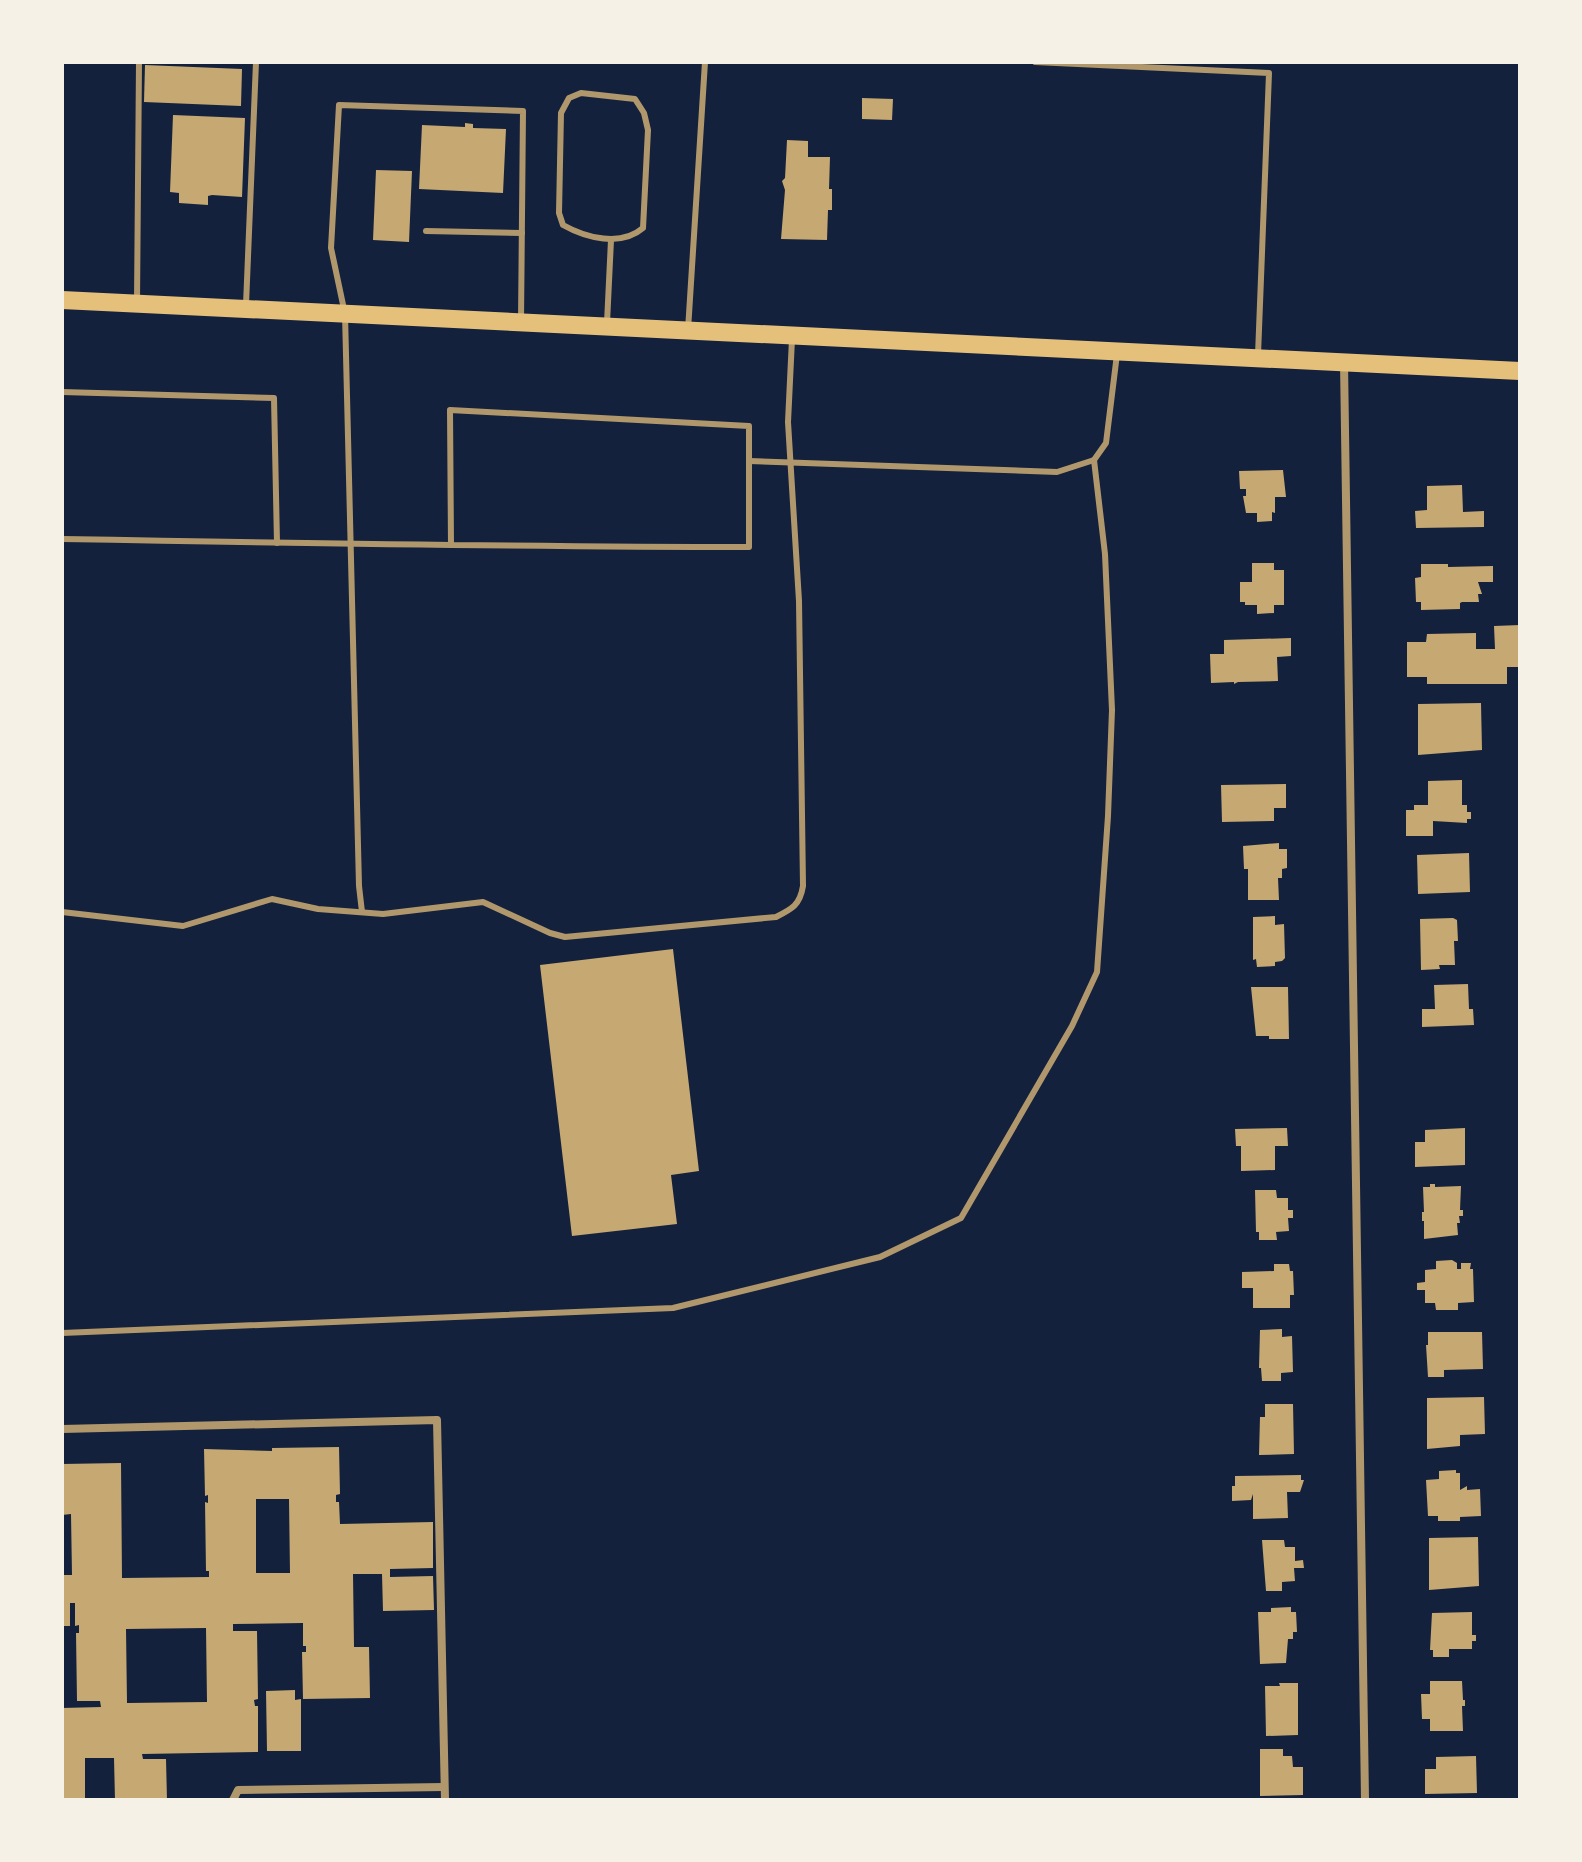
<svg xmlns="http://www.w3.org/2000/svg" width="1582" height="1862" font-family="'Golos Text',sans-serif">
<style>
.building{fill:#c6a872;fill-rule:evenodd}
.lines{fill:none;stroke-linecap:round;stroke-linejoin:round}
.service{stroke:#b1986c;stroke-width:6}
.minor{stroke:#b1986c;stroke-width:8}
.primary{stroke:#e5c07b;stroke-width:18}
</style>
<rect width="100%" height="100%" fill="#14213d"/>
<g class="building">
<polygon points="145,65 242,69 241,106 144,102"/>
<polygon points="862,98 893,99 892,120 862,119"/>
<polygon points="173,115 245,118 242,197 212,195 208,196 208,205 179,203 179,193 170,192"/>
<polygon points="465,123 473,124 473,128 506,129 503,193 419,189 422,125 465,127"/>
<polygon points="787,140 808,141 808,157 830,157 829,189 832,189 832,210 828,210 827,240 781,239 785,190 782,181 785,178"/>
<polygon points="376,170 412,171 409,242 373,240"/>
<polygon points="1283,470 1286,497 1275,497 1275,513 1272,512 1272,521 1257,522 1257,513 1246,513 1243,496 1246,496 1246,489 1240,489 1239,471"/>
<polygon points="1462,485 1463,512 1484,511 1484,527 1416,528 1415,511 1427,510 1427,486"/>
<polygon points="1252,563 1274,563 1274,570 1284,570 1284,605 1274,605 1274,613 1257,614 1257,605 1245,605 1245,602 1240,602 1240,582 1252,582"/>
<polygon points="1421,564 1448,564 1448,567 1493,566 1493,582 1478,582 1482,594 1478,594 1479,602 1462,602 1460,603 1460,609 1421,610 1421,602 1416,602 1415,578 1421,577"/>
<polygon points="1520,625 1520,667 1507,667 1507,684 1427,684 1427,677 1407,677 1407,642 1426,642 1427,634 1476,633 1476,649 1495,649 1494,626"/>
<polygon points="1291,638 1291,656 1277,657 1278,681 1238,682 1234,684 1234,682 1211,683 1210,654 1224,654 1224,640"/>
<polygon points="1481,703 1482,750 1418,755 1418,704"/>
<polygon points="1462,780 1462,805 1467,805 1467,812 1471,812 1471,819 1467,819 1467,823 1433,821 1433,836 1406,836 1406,810 1414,810 1414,805 1428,805 1428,781"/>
<polygon points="1286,784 1286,808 1274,808 1274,821 1222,822 1221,785"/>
<polygon points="1279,843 1279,849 1287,849 1287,868 1282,869 1282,878 1278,878 1279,900 1248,900 1248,869 1244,869 1243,846"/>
<polygon points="1469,853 1470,892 1418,894 1417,855"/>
<polygon points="1275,916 1275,925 1284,924 1285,958 1282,961 1275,962 1275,966 1257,967 1256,959 1253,960 1253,917"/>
<polygon points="1453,918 1457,920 1458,941 1454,941 1455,965 1439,965 1440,969 1421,970 1420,919"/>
<polygon points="673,949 699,1171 671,1175 677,1224 572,1236 540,965"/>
<polygon points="1468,984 1469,1009 1473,1009 1474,1025 1422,1027 1422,1009 1435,1009 1434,985"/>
<polygon points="1251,987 1288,987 1289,1039 1269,1039 1269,1036 1256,1036"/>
<polygon points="1287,1128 1288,1146 1275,1146 1275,1170 1241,1171 1241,1146 1236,1146 1235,1129"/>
<polygon points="1465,1128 1465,1165 1415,1167 1415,1142 1425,1142 1425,1130"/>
<polygon points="1430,1184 1435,1184 1435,1187 1461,1186 1460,1210 1463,1210 1463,1216 1459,1216 1460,1223 1457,1223 1458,1235 1424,1239 1424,1221 1422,1221 1422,1212 1424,1212 1423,1187 1430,1187"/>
<polygon points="1255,1190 1276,1190 1277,1198 1288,1198 1288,1210 1293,1210 1293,1218 1288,1218 1289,1231 1276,1232 1277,1240 1259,1240 1259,1232 1256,1232"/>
<polygon points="1452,1260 1457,1263 1457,1269 1461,1269 1461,1263 1471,1263 1470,1269 1473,1269 1474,1302 1458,1303 1458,1310 1436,1310 1435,1303 1425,1303 1425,1290 1417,1290 1417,1283 1425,1282 1425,1270 1436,1269 1436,1261"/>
<polygon points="1274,1264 1289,1264 1290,1271 1293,1271 1294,1295 1290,1295 1290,1308 1253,1308 1253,1288 1242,1288 1242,1272 1274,1271"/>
<polygon points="1282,1329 1282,1337 1292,1336 1293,1372 1281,1373 1281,1381 1262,1381 1261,1368 1259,1368 1260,1330"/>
<polygon points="1428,1332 1482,1332 1483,1369 1444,1370 1444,1377 1428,1377 1426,1345 1428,1345"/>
<polygon points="1484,1397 1485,1434 1460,1435 1460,1446 1427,1449 1427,1398"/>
<polygon points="1265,1404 1293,1404 1294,1454 1259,1455 1260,1417 1265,1417"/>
<path d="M339 1447 340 1494 336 1495V1502H339L340 1524 433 1522V1568L390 1569V1577L433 1576 434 1610 383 1611 382 1574H353L354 1647H369L370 1698 303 1699 302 1652H306V1646H303V1623L233 1624V1631H257L258 1699 254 1700 255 1706H258V1752L142 1754 143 1759H166L167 1800H115L114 1758H85V1800H62V1708L101 1707 100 1701H77L76 1633H79V1625L75 1626V1603H70V1626H62V1575H72L71 1514 62 1515V1464L121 1463 122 1578 209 1577V1571H206L205 1502 208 1503V1495L205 1496 204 1449 272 1451V1448ZM256 1499H289L290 1573H256ZM206 1628 207 1702 127 1703 126 1629Z"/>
<polygon points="1456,1470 1456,1473 1460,1473 1460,1490 1467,1486 1467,1490 1480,1489 1481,1516 1460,1517 1460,1521 1438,1521 1438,1516 1428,1516 1426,1480 1439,1479 1439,1471"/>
<polygon points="1301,1475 1301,1480 1304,1480 1300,1492 1287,1492 1288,1518 1253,1519 1253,1494 1251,1500 1232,1501 1232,1486 1235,1486 1235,1476"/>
<polygon points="1478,1537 1479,1586 1429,1590 1429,1538"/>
<polygon points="1262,1540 1284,1540 1285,1547 1295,1547 1295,1561 1303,1560 1304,1568 1294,1568 1295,1581 1282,1582 1282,1591 1266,1591"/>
<polygon points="1291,1607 1291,1612 1296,1612 1297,1632 1293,1632 1293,1639 1288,1639 1286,1663 1260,1664 1258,1612 1271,1612 1271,1608"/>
<polygon points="1472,1612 1472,1635 1476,1635 1476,1641 1472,1641 1472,1649 1449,1649 1449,1657 1433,1657 1433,1650 1430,1650 1432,1613"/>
<polygon points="1430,1681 1462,1681 1463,1700 1465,1700 1465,1706 1462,1706 1463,1731 1430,1731 1430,1719 1422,1719 1421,1694 1430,1694"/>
<polygon points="1279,1683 1298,1683 1298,1735 1266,1736 1265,1686 1280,1686"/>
<polygon points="295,1690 295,1700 301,1699 301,1751 267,1751 266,1691"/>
<polygon points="1260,1749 1283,1749 1283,1756 1292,1756 1293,1767 1303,1767 1303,1795 1260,1796"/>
<polygon points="1476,1756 1477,1793 1425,1794 1425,1769 1436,1769 1436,1757"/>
</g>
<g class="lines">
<g class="service">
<polyline points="1035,62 1269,73 1258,355"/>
<path d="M581 93 635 99 644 113 648 130 643 228C621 247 586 238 563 225L559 213 561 113 569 98Z"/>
<polyline points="426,231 522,233"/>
<polyline points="137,302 139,62"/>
<polyline points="246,305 256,62"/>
<polyline points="607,323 611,240"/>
<polyline points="688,330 705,62"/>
<polyline points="62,392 274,398 277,543"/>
<polyline points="749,461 1057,472 1094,460 1106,443 1117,354"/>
<path d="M62 539C291 543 520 547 749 547V426L450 410 451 545"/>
<path d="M62 912 183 926 272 899 318 909 383 914 483 902 550 933 565 937 776 917C792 909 800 905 803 886L799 601 788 422 792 339"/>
<polyline points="362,912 359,886 345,314 331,248 339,105 523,111 521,321"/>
<polyline points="62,1333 673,1308 880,1257 961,1218 1072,1026 1097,972 1108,816 1112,710 1105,554 1094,460"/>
</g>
<g class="minor">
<polyline points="1344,362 1365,1800"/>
<polyline points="62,1429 437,1420 445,1800"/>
<polyline points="233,1800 238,1790 444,1787"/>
</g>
<polyline class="primary" points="62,300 1520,371"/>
</g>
<rect width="1582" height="1862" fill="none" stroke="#f6f1e7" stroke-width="128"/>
</svg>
